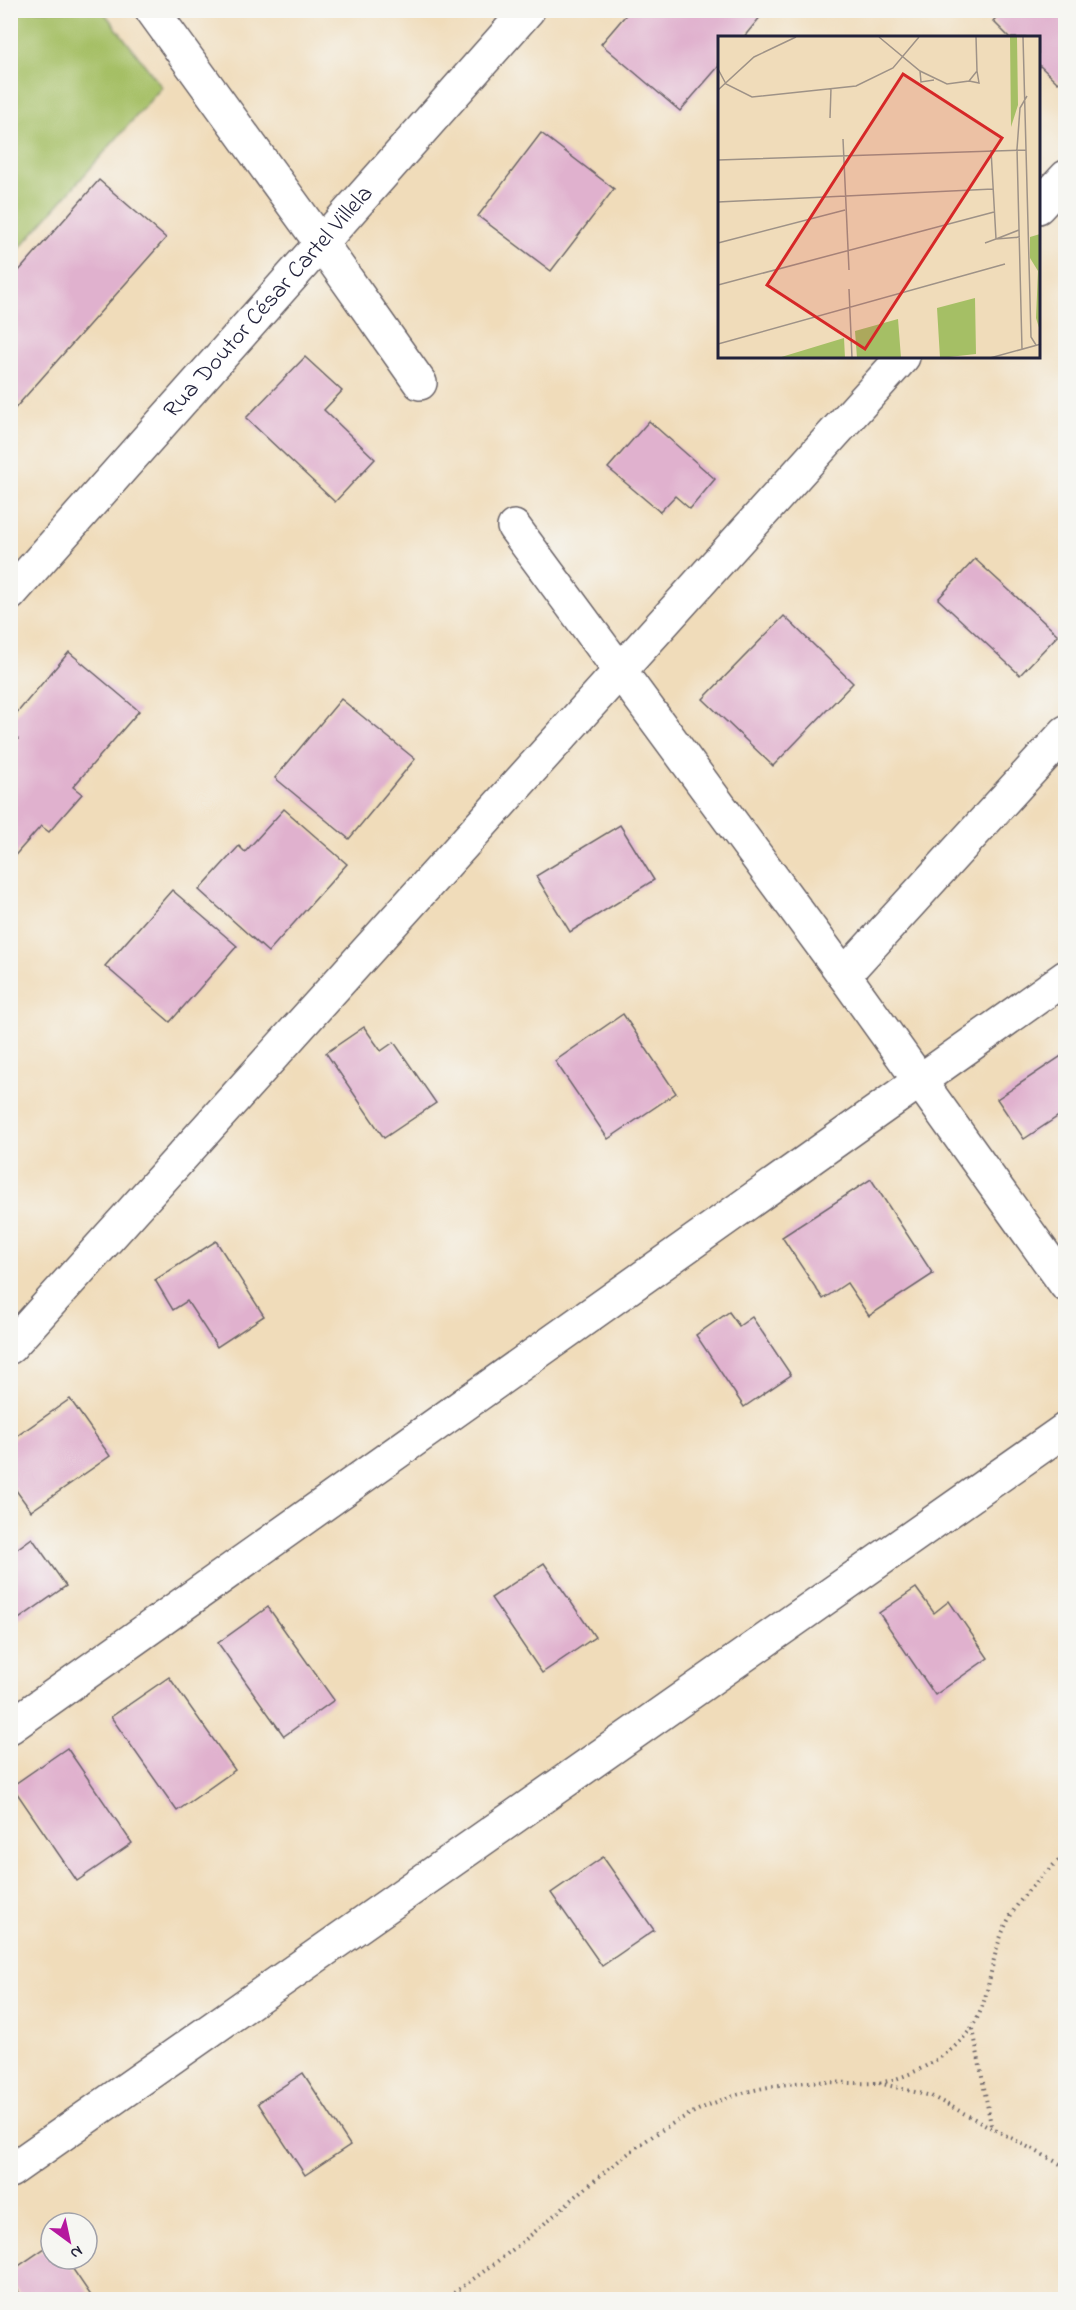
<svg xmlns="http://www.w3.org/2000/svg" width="1076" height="2310" font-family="'Indie Flower',sans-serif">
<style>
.green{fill:#a5bf65;stroke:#647050;stroke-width:1.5}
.building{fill:#e0b1ce}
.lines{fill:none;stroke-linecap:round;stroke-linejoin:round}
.street-casing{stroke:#6a6367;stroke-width:36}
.path{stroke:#6a6367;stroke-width:4;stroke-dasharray:1.5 4.5;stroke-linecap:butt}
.street{stroke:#fff;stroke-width:33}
.labels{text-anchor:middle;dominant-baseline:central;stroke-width:6;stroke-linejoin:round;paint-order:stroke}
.street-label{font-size:24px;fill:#22223b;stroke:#f6f6f2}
.inset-road{fill:none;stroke:#9e9287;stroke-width:1.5}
.view{fill:#d62828;fill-opacity:0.15;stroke:#d62828;stroke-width:3}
.inset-edge{fill:none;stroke:#22223b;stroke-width:3}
</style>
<rect width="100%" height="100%" fill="#f6f6f2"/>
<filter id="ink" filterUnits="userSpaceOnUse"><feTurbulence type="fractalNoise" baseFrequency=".0167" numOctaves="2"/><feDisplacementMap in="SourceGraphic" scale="12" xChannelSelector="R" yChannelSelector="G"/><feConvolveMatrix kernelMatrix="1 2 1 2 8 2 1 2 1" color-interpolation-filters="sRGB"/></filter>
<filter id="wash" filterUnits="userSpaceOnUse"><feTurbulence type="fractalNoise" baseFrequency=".008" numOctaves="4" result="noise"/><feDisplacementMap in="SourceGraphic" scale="24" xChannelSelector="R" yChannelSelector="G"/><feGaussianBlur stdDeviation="1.35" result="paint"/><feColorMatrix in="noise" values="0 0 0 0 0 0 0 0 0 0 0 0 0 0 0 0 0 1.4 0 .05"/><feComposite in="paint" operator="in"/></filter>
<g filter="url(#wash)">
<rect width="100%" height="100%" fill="#f0dcba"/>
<polygon class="green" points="11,10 103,11 162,87 11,258"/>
<g id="blocks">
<g class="building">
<polygon points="630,10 766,10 743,38 719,38 719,66 680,111 601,44"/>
<polygon points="1003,10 1066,10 1066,75 1058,83 1038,64 1038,38 1010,38 993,21"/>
<polygon points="541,133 614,189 551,271 478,216"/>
<polygon points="99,180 166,238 10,414 10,281"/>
<polygon points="305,357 342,391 324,410 375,459 335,502 246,418"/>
<polygon points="649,421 715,479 690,509 675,496 660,512 608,468"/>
<polygon points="975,559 1058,635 1020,675 938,599"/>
<polygon points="784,616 853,683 773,766 703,699"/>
<polygon points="69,652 139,711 73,787 82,794 49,832 41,826 10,861 10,747 18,739 10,733 10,721"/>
<polygon points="341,699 415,759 349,839 275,778"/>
<polygon points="284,809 347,864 268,952 199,890 239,846 245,852"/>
<polygon points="620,825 654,880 570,932 536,876"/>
<polygon points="172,890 237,946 170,1022 105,966"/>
<polygon points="623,1014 676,1093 608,1139 555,1061"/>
<polygon points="364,1027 381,1051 394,1042 436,1103 384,1138 326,1053"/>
<polygon points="1066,1053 1066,1111 1024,1139 997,1099"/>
<polygon points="871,1179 933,1274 869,1316 847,1283 823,1299 782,1237"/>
<polygon points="216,1241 264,1316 217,1347 187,1301 173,1310 155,1280"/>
<polygon points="729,1312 739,1326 752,1317 791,1375 744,1407 696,1335"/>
<polygon points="70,1399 110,1456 31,1511 10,1482 10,1441"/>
<polygon points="32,1538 66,1586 10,1625 10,1554"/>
<polygon points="544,1563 595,1637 542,1673 491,1598"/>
<polygon points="916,1588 934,1613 949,1601 988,1658 935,1695 879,1613"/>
<polygon points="268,1607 334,1700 284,1736 218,1643"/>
<polygon points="169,1677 235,1770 177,1811 111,1717"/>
<polygon points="67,1748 132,1843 77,1881 12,1786"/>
<polygon points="603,1857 654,1930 602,1966 551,1893"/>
<polygon points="303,2073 350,2145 305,2175 258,2103"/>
<polygon points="51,2244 51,2259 66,2259 94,2300 24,2300 10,2279 10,2272"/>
</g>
</g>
</g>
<g filter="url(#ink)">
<use href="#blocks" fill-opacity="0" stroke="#6a6367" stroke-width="1.5"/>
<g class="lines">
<g class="street-casing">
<g id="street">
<polyline points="152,10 321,243 420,383"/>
<polyline points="1038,207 1066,177"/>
<polyline points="514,527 844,975 1066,1285"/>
<path id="s1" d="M10 594 528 10"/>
<polyline points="844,975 1066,732"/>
<polyline points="10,1347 903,357"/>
<polyline points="10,1727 1066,977"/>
<polyline points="10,2171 1066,1429"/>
</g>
</g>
<g class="path">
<polyline points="973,2029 991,2125"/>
<polyline points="879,2083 931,2096 1066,2167"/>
<path d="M444 2300C479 2275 513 2251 545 2223 601 2175 656 2123 727 2098 753 2089 780 2084 807 2082 829 2081 852 2084 875 2083 897 2082 927 2067 945 2054 995 2018 983 1979 1003 1931 1016 1900 1041 1875 1066 1854"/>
</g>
<use href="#street" class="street"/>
</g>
</g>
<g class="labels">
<g class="street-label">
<text stroke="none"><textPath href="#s1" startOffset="390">Rua Doutor César Cartel Villela</textPath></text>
</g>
</g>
<g transform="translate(718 36)">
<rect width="322" height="322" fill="#f0dcba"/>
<path d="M292 1H299L300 69 293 91ZM322 198 323 294 322 295 318 282 320 235 312 222V201ZM257 262 258 318 222 322 219 272ZM180 283 183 322H139L137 295ZM126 302 127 322H60Z" fill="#a5bf65"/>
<path class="inset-road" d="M161 1 202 35 229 48 251 45 259 35 258 1M305 1 313 301 318 309M0 33 8 48 34 61 138 50 175 32 201 1M202 35 203 46 216 44M251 45 261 47 259 35M0 54 36 21 78 1M112 82 113 52M125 103 131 234M0 124 308 114M0 166 275 153M278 203 301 194M278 203 302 201M0 207 127 174M267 207 278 203 273 114M0 249 276 176M131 253 134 322M0 308 287 228M304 313 299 113 302 72 309 60M272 322 323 308"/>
<path class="view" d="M185 38 284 102 147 313 49 249Z"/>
<rect width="322" height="322" class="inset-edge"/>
</g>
<rect width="1076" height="2310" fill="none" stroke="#f6f6f2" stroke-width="36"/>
<g transform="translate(69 2241) rotate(147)"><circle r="28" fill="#f6f6f2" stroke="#a1a1a9" stroke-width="1.5"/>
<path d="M0-4.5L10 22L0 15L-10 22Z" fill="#b5179e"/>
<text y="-9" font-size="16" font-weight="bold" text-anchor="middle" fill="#22223b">N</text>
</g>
</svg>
